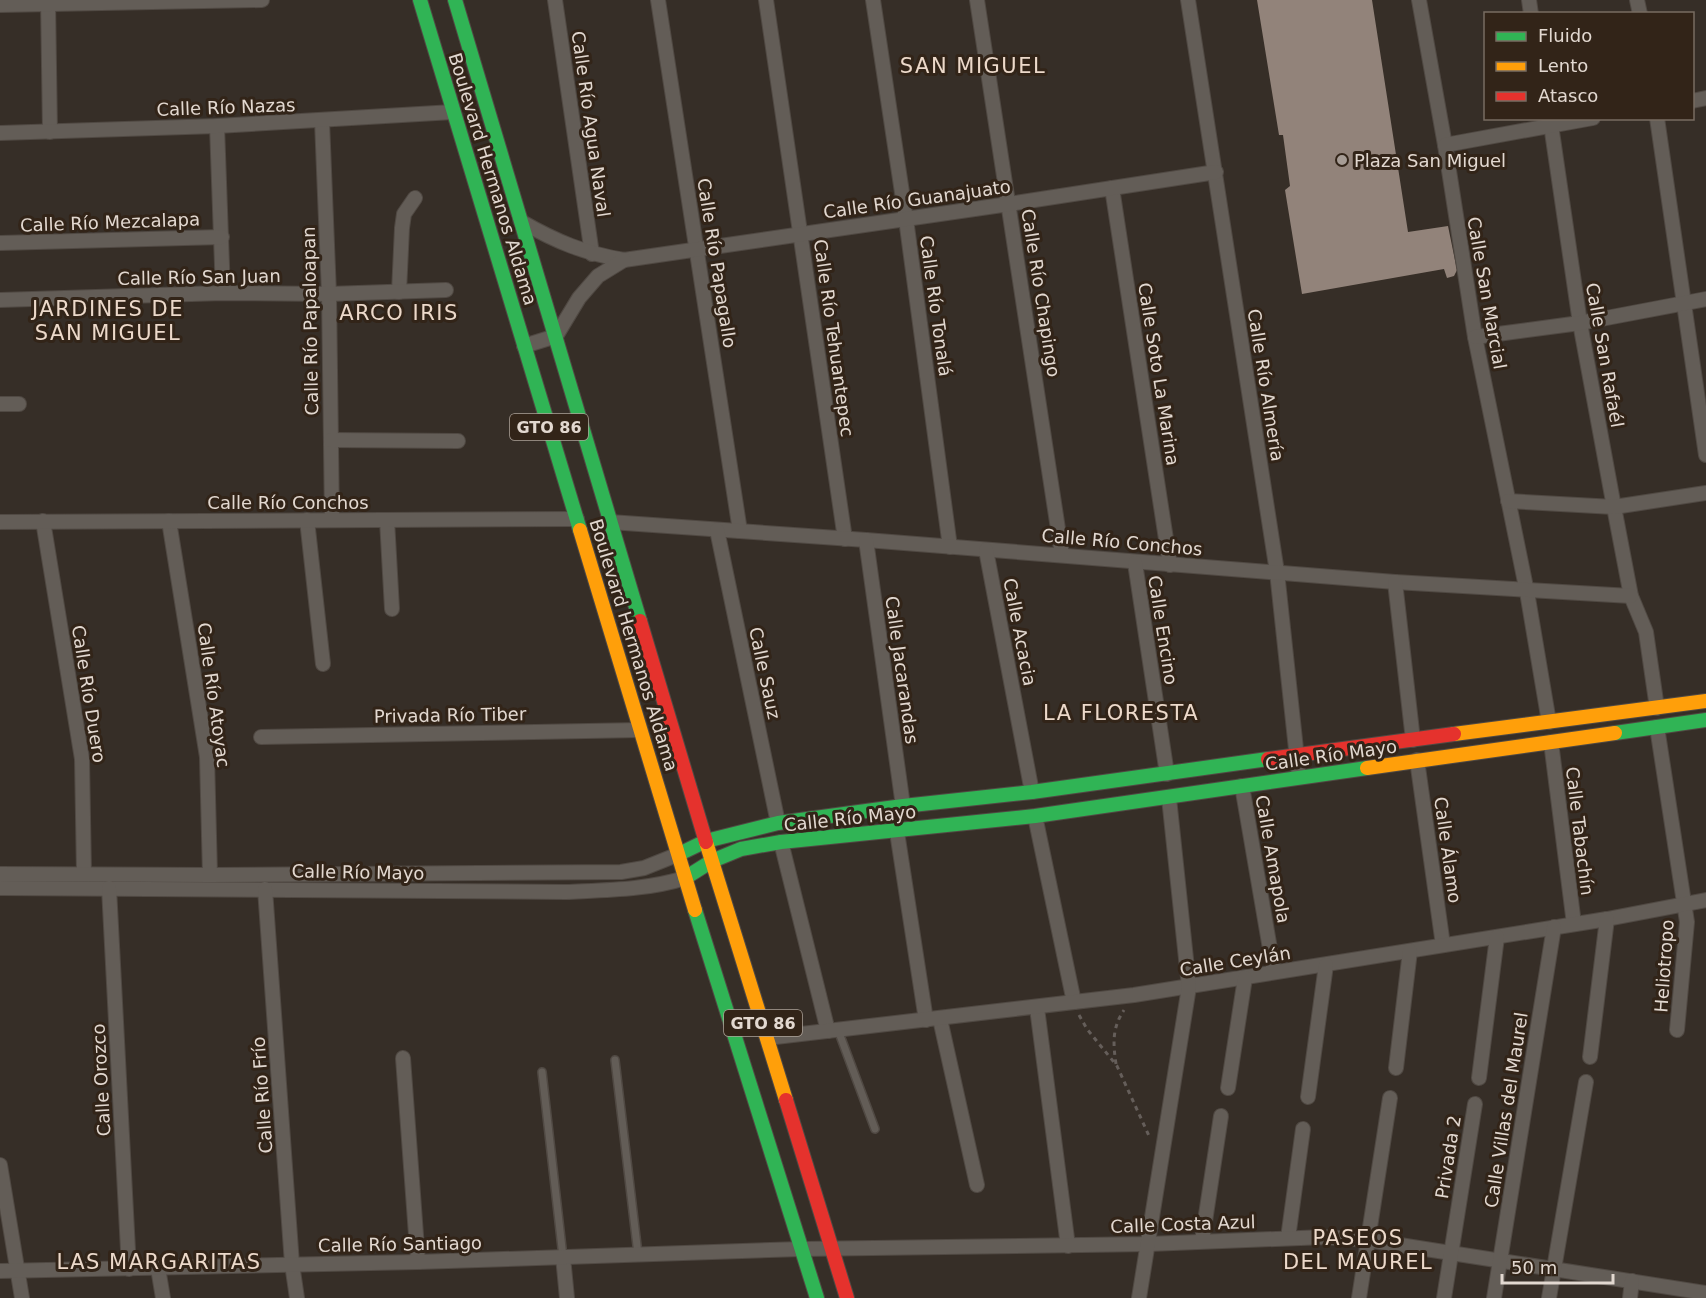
<svg xmlns="http://www.w3.org/2000/svg" width="1706" height="1298" font-family="'DejaVu Sans',sans-serif">
<style>
.building{fill:#92837a}
.lines{fill:none;stroke-linecap:round;stroke-linejoin:round}
.lane-casing{stroke:#504943;stroke-width:10}
.street-casing{stroke:#504943;stroke-width:16}
.fast-casing{stroke:#504943;stroke-width:16}
.slow-casing{stroke:#504943;stroke-width:16}
.jam-casing{stroke:#504943;stroke-width:16}
.path{stroke:#655e5a;stroke-width:3;stroke-dasharray:4.5 4.5;stroke-linecap:butt}
.lane{stroke:#635d57;stroke-width:7}
.street{stroke:#635d57;stroke-width:14}
.fast{stroke:#30b455;stroke-width:14}
.slow{stroke:#ff9f0a;stroke-width:14}
.jam{stroke:#e5322d;stroke-width:14}
.poi-dot{fill:#a69c95;stroke:#322418;stroke-width:2}
.labels{text-anchor:middle;dominant-baseline:central;stroke-width:6;stroke-linejoin:round;paint-order:stroke}
.shield{fill:#322418;stroke:#ada299;stroke-width:1.5}
.shield-label{font-size:16px;font-weight:bold;fill:#e2d8d0}
.street-label{font-size:18px;fill:#e2d8d0;stroke:#322418}
.poi-label{font-size:18px;fill:#e2d8d0;stroke:#322418;text-anchor:start}
.quarter-label{font-size:21px;letter-spacing:1.5px;fill:#ecd9ca;stroke:#322418}
</style>
<rect width="100%" height="100%" fill="#362e27"/>
<polygon class="building" points="1257,0 1372,0 1408,232 1448,226 1457,270 1454,276 1447,278 1444,269 1302,294 1285,190 1290,186 1283,135 1279,135"/>
<g class="lines">
<g class="lane-casing">
<g id="lane">
<polyline points="838,1030 875,1129"/>
<polyline points="615,1060 638,1254"/>
<polyline points="542,1072 563,1257"/>
</g>
</g>
<g class="street-casing">
<g id="street">
<polyline points="48,0 50,132"/>
<polyline points="555,0 592,254"/>
<polyline points="658,0 740,531"/>
<polyline points="766,0 845,539"/>
<polyline points="873,0 906,219 950,547"/>
<polyline points="977,0 1062,555"/>
<polyline points="1188,0 1277,572 1299,777"/>
<polyline points="1419,0 1445,145 1475,337 1527,592 1549,722"/>
<polyline points="1529,0 1531,14"/>
<polyline points="1637,0 1640,14"/>
<polyline points="0,5 262,0"/>
<polyline points="1692,101 1706,98"/>
<polyline points="1550,118 1580,323 1614,507 1631,596 1646,632 1657,708"/>
<polyline points="1657,118 1706,455"/>
<polyline points="322,121 329,294 332,520"/>
<polyline points="217,126 223,293"/>
<polyline points="0,133 217,126 453,112"/>
<polyline points="1445,145 1593,118"/>
<polyline points="1112,188 1170,565"/>
<path d="M522 222C557 242 584 253 624 260L1009 204 1216 172"/>
<polyline points="0,243 222,237"/>
<polyline points="399,292 402,228 404,214 415,198"/>
<polyline points="0,300 223,293 329,294 446,290"/>
<polyline points="1475,337 1580,323 1706,299"/>
<polyline points="524,346 556,336 579,298 598,276 624,260"/>
<polyline points="0,404 19,404"/>
<polyline points="331,440 458,441"/>
<polyline points="1508,501 1614,507 1706,493"/>
<polyline points="307,520 323,664"/>
<polyline points="387,520 392,609"/>
<polyline points="43,521 82,759 84,874"/>
<polyline points="169,521 207,757 210,875"/>
<polyline points="0,522 577,519"/>
<polyline points="610,522 866,540 1395,582 1631,596"/>
<polyline points="717,530 778,823"/>
<polyline points="866,540 903,806"/>
<polyline points="986,550 1032,792"/>
<polyline points="1135,563 1167,774"/>
<polyline points="1395,582 1413,740"/>
<polyline points="1657,727 1687,922 1677,1030"/>
<polyline points="261,737 640,730"/>
<polyline points="1551,742 1574,924"/>
<polyline points="1417,760 1443,945"/>
<polyline points="1242,786 1274,972"/>
<polyline points="1035,816 1074,1002"/>
<polyline points="897,832 926,1020"/>
<polyline points="781,842 828,1031"/>
<polyline points="0,874 210,875 621,872 644,868 679,854"/>
<path d="M0 888 566 892C606 890 647 890 685 878"/>
<polyline points="109,888 129,1269"/>
<polyline points="265,889 292,1264 297,1298"/>
<polyline points="1037,1008 1068,1246"/>
<polyline points="940,1019 977,1185"/>
<polyline points="767,1038 1134,995 1607,919 1706,900"/>
<polyline points="1590,1057 1607,919"/>
<polyline points="403,1058 418,1262"/>
<polyline points="1396,1068 1410,951"/>
<polyline points="1479,1078 1497,937"/>
<polyline points="1228,1088 1245,978"/>
<polyline points="1308,1097 1326,965"/>
<polyline points="0,1165 22,1298"/>
<polyline points="1288,1238 1303,1129"/>
<polyline points="1202,1241 1221,1116"/>
<polyline points="563,1257 567,1298"/>
<polyline points="158,1268 163,1298"/>
<polyline points="0,1271 418,1262 801,1249 1149,1244 1325,1237 1368,1240 1706,1293"/>
<polyline points="1139,1298 1189,987 1169,798"/>
<polyline points="1359,1298 1390,1098"/>
<polyline points="1444,1298 1475,1104"/>
<polyline points="1494,1298 1554,927"/>
<polyline points="1549,1298 1586,1082"/>
<polyline points="1630,1298 1632,1281"/>
</g>
</g>
<g class="fast-casing">
<g id="fast">
<polyline points="420,0 580,530"/>
<polyline points="455,0 640,621"/>
<polyline points="1615,733 1706,720"/>
<polyline points="679,854 706,841 778,823 903,806 1032,792 1268,759"/>
<polyline points="685,878 712,861 741,849 781,842 1035,816 1367,768"/>
<polyline points="695,910 817,1298"/>
</g>
</g>
<g class="slow-casing">
<g id="slow">
<polyline points="580,530 695,910"/>
<polyline points="1454,734 1706,701"/>
<polyline points="1367,768 1615,733"/>
<polyline points="706,842 786,1100"/>
</g>
</g>
<g class="jam-casing">
<g id="jam">
<polyline points="640,621 706,842"/>
<polyline points="1268,759 1454,734"/>
<polyline points="786,1100 847,1298"/>
</g>
</g>
<g class="path">
<polyline points="1079,1015 1087,1029 1117,1066 1150,1138"/>
<path d="M1116 1064C1113 1043 1112 1028 1124 1010"/>
</g>
<use href="#lane" class="lane"/>
<use href="#street" class="street"/>
<use href="#fast" class="fast"/>
<use href="#slow" class="slow"/>
<use href="#jam" class="jam"/>
</g>
<circle class="poi-dot" cx="1342" cy="160" r="6"/>
<g class="labels">
<g class="shield">
<rect x="510" y="414" width="78" height="26" rx="4.5"/>
<rect x="724" y="1010" width="78" height="26" rx="4.5"/>
</g>
<g class="shield-label">
<text x="549" y="427">GTO 86</text>
<text x="763" y="1023">GTO 86</text>
</g>
<g class="street-label">
<text transform="translate(226 107) rotate(-2)">Calle Río Nazas</text>
<text transform="translate(591 124) rotate(82)">Calle Río Agua Naval</text>
<text transform="translate(493 179) rotate(73)">Boulevard Hermanos Aldama</text>
<text transform="translate(917 199) rotate(-8)">Calle Río Guanajuato</text>
<text transform="translate(110 222) rotate(-2)">Calle Río Mezcalapa</text>
<text transform="translate(717 263) rotate(81)">Calle Río Papagallo</text>
<text transform="translate(199 277) rotate(-1)">Calle Río San Juan</text>
<text transform="translate(1041 293) rotate(81)">Calle Río Chapingo</text>
<text transform="translate(1487 293) rotate(80)">Calle San Marcial</text>
<text transform="translate(936 306) rotate(82)">Calle Río Tonalá</text>
<text transform="translate(310 321) rotate(-91)">Calle Río Papaloapan</text>
<text transform="translate(834 338) rotate(82)">Calle Río Tehuantepec</text>
<text transform="translate(1605 355) rotate(80)">Calle San Rafaél</text>
<text transform="translate(1159 374) rotate(81)">Calle Soto La Marina</text>
<text transform="translate(1266 385) rotate(81)">Calle Río Almería</text>
<text x="288" y="502">Calle Río Conchos</text>
<text transform="translate(1122 542) rotate(5)">Calle Río Conchos</text>
<text transform="translate(1163 630) rotate(81)">Calle Encino</text>
<text transform="translate(1020 632) rotate(79)">Calle Acacia</text>
<text transform="translate(634 645) rotate(73)">Boulevard Hermanos Aldama</text>
<text transform="translate(902 670) rotate(82)">Calle Jacarandas</text>
<text transform="translate(765 673) rotate(78)">Calle Sauz</text>
<text transform="translate(89 694) rotate(81)">Calle Río Duero</text>
<text transform="translate(214 695) rotate(82)">Calle Río Atoyac</text>
<text transform="translate(450 715) rotate(-1)">Privada Río Tiber</text>
<text transform="translate(1331 755) rotate(-8)">Calle Río Mayo</text>
<text transform="translate(850 818) rotate(-6)">Calle Río Mayo</text>
<text transform="translate(1580 831) rotate(83)">Calle Tabachín</text>
<text transform="translate(1448 850) rotate(82)">Calle Álamo</text>
<text transform="translate(1273 859) rotate(80)">Calle Amapola</text>
<text transform="translate(358 872) rotate(1)">Calle Río Mayo</text>
<text transform="translate(1235 961) rotate(-9)">Calle Ceylán</text>
<text transform="translate(1664 966) rotate(-86)">Heliotropo</text>
<text transform="translate(101 1080) rotate(-93)">Calle Orozco</text>
<text transform="translate(262 1095) rotate(-94)">Calle Río Frío</text>
<text transform="translate(1506 1110) rotate(-81)">Calle Villas del Maurel</text>
<text transform="translate(1448 1157) rotate(-81)">Privada 2</text>
<text transform="translate(1183 1224) rotate(-2)">Calle Costa Azul</text>
<text transform="translate(400 1244) rotate(-1)">Calle Río Santiago</text>
</g>
<g class="poi-label">
<text x="1354" y="160">Plaza San Miguel</text>
</g>
<g class="quarter-label">
<text x="973" y="66">SAN MIGUEL</text>
<text x="108" y="309">JARDINES DE<tspan x="108" dy="24">SAN MIGUEL</tspan></text>
<text x="399" y="313">ARCO IRIS</text>
<text x="1121" y="713">LA FLORESTA</text>
<text x="1358" y="1238">PASEOS<tspan x="1358" dy="24">DEL MAUREL</tspan></text>
<text x="159" y="1262">LAS MARGARITAS</text>
</g>
</g>
<rect x="1484" y="12" width="210" height="108" fill="#322418" stroke="#786c62" stroke-width="1.5"/>
<rect x="1496" y="32" width="30" height="9" fill="#30b455" stroke="#786c62" stroke-width="1.5"/>
<text x="1538" y="42" font-size="18" fill="#e2d8d0">Fluido</text>
<rect x="1496" y="62" width="30" height="9" fill="#ff9f0a" stroke="#786c62" stroke-width="1.5"/>
<text x="1538" y="72" font-size="18" fill="#e2d8d0">Lento</text>
<rect x="1496" y="92" width="30" height="9" fill="#e5322d" stroke="#786c62" stroke-width="1.5"/>
<text x="1538" y="102" font-size="18" fill="#e2d8d0">Atasco</text>
<path d="M1502 1274v9h111v-9" fill="none" stroke="#e2d8d0" stroke-width="3"/>
<text x="1511" y="1274" font-size="18" fill="#e2d8d0" stroke="#322418" stroke-width="4.5" paint-order="stroke">50 m</text>
</svg>
